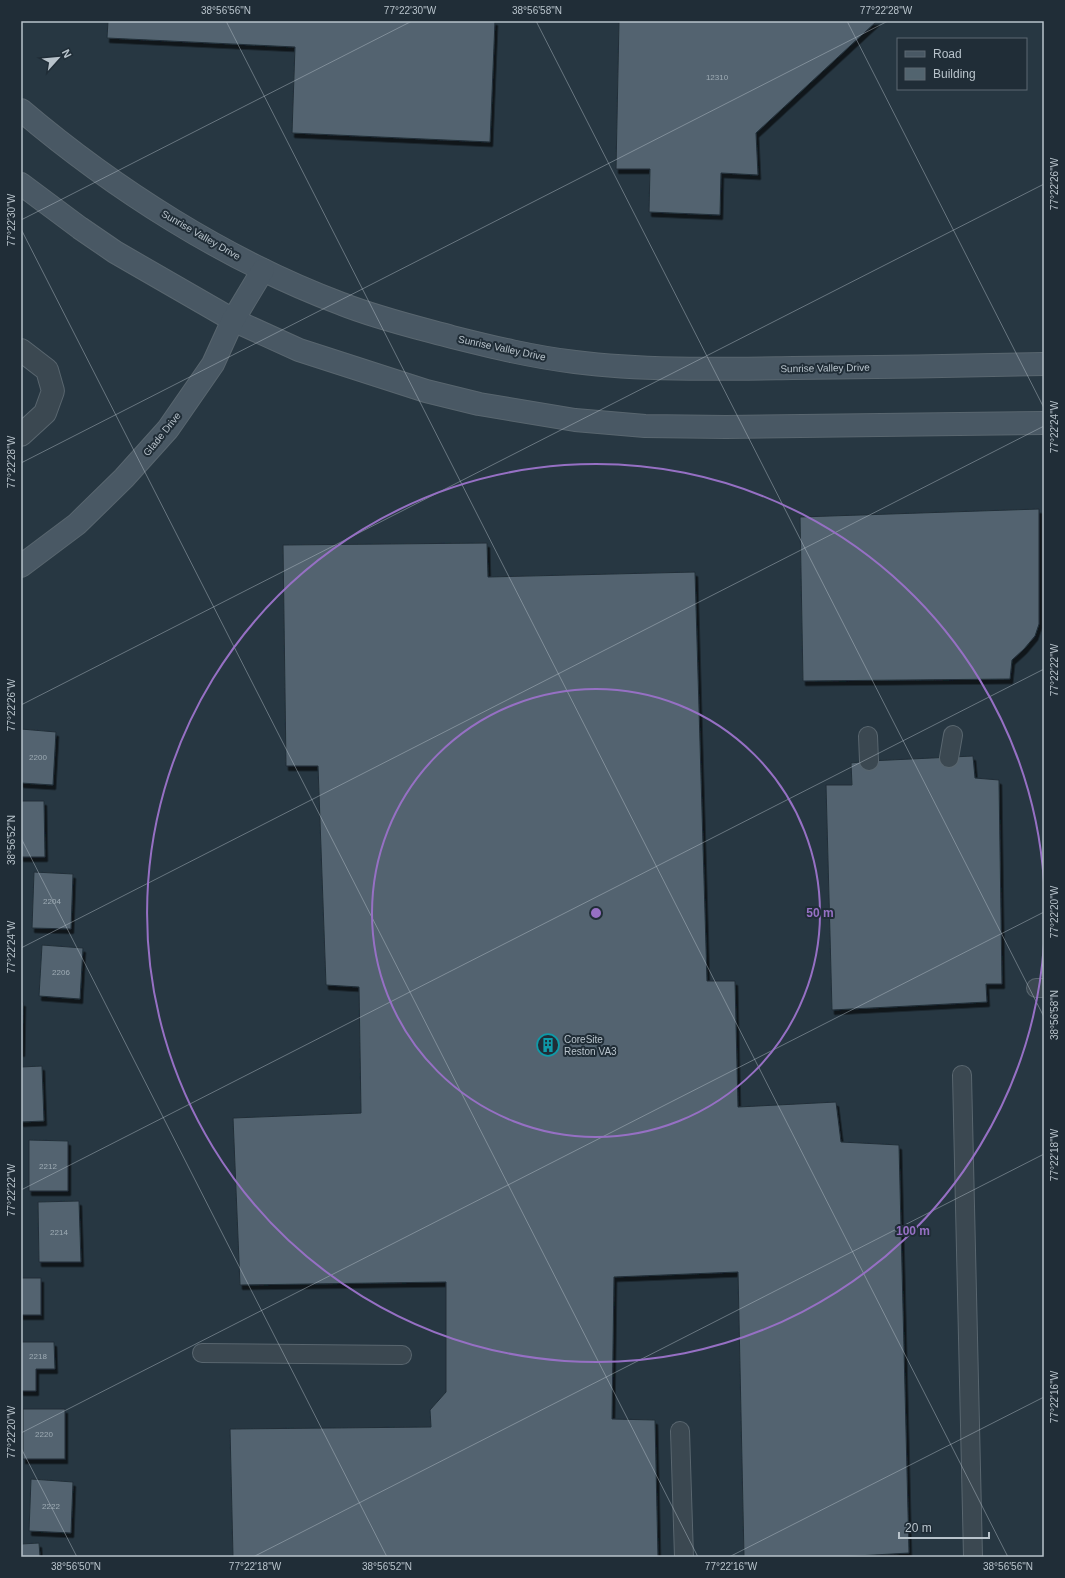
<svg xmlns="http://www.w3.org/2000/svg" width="1065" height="1578" font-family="Helvetica,sans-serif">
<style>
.building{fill:#52646f;stroke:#222f39;filter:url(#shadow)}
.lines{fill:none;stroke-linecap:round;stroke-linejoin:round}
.lane-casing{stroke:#59666f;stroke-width:20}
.street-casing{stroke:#59666f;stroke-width:24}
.secondary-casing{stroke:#59666f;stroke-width:24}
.lane{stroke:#3b4851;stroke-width:18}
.street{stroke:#3b4851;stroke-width:22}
.secondary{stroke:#495864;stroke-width:22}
.ticks{fill:none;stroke:#b8c3cb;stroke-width:1;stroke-opacity:0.45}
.ring{fill:none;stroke:#9670c4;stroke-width:2}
.labels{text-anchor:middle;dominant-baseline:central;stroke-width:4;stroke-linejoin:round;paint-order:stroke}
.number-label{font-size:8px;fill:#9eabb4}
.street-label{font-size:10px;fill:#b8c3cb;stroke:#202d37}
.poi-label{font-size:10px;fill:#b8c3cb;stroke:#202d37;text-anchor:start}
.centre{fill:#9670c4;stroke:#202d37;stroke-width:2}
.ring-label{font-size:12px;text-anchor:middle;font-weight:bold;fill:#9670c4;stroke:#202d37;stroke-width:4;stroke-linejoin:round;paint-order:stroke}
.neatline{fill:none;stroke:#b8c3cb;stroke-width:1.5}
.ticks-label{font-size:10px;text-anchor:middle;fill:#b8c3cb}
</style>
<defs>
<filter id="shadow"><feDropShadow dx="2.5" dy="4.5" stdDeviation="0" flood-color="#0009"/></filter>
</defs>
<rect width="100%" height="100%" fill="#273742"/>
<g class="building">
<polygon points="108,21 495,21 490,142 292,133 295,47 107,38"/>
<polygon points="619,21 877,21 756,133 758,175 721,173 720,215 649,212 650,169 616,169"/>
<polygon points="1039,509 1039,624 1035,636 1024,649 1012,660 1010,679 803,681 800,517"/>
<polygon points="487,543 488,577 695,572 707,981 735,981 738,1107 836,1102 841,1142 899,1145 909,1553 839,1557 744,1557 738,1272 614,1277 612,1419 655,1420 658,1557 233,1557 230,1429 431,1427 430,1410 446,1392 446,1282 240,1285 233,1118 361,1113 359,987 326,985 318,766 286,766 283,545"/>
<polygon points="21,729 56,732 53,785 21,783"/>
<polygon points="973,756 975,778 999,780 1002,984 986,984 987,1002 832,1010 826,785 852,785 851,763 869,761"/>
<polygon points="21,801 44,801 45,857 21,857"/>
<polygon points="34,872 73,874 71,929 32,928"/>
<polygon points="42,945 83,948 80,999 39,996"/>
<polygon points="21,1002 23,1002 22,1052 21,1052"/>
<polygon points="42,1066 44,1121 21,1122 21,1067"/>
<polygon points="29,1140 68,1141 68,1191 29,1191"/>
<polygon points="79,1201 81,1262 39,1262 38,1202"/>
<rect x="21" y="1278" width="20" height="37"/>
<polygon points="21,1342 54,1342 55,1369 36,1369 36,1391 21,1391"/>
<rect x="23" y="1409" width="42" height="50"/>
<polygon points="31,1479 73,1482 71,1533 29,1531"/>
<polygon points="39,1543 40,1557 21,1557 21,1544"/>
</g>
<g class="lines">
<g class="lane-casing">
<g id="lane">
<polyline points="868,736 869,761"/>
<polyline points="949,758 953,735"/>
<polyline points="1036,988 1044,988"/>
<polyline points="962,1075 973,1557"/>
<polyline points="202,1353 402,1355"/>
<polyline points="680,1431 684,1557"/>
</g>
</g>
<g class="street-casing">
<polyline id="street" points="21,350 47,370 53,391 45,413 21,435"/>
</g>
<g class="secondary-casing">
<g id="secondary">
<path d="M21 110C114 189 227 261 342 304 377 318 415 327 452 337 492 347 533 357 575 362 645 371 722 369 793 368 877 367 960 366 1044 364"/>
<polyline points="21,184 80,228 115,252 233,320 299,350 426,391 479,404 575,420 645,426 726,427 1044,423"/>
<polyline points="21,566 77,524 124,478 168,429 213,364 233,320 263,270"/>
</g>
</g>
<use href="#lane" class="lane"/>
<use href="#street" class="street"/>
<use href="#secondary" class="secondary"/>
</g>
<path class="ticks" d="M226 21 1008 1557M536 21 1044 1017M847 21 1044 408M21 220 412 21M21 229 698 1557M21 463 888 21M21 705 1044 184M21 838 387 1557M21 948 1044 426M21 1190 1044 669M21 1433 1044 912M21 1448 77 1557M253 1557 1044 1154M729 1557 1044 1397"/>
<g class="ring">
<circle cx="596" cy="913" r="224"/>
<path d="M1044 944A449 449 0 1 1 1044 882"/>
</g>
<defs>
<g id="building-ring" transform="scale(1.15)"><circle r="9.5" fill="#202d37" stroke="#0f9aa8" stroke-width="1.5"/><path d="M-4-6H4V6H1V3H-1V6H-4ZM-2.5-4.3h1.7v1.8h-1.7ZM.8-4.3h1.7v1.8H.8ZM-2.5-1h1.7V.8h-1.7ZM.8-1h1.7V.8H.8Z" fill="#0f9aa8"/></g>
</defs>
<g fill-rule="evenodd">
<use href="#building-ring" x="548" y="1045"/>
</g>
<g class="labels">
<g class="number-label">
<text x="717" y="77">12310</text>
<text x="38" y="757">2200</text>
<text x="52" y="901">2204</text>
<text x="61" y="972">2206</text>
<text x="48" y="1166">2212</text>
<text x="59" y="1232">2214</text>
<text x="38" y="1356">2218</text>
<text x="44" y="1434">2220</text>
<text x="51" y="1506">2222</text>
</g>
<g class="street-label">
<text transform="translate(201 235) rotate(30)">Sunrise Valley Drive</text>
<text transform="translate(502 348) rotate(12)">Sunrise Valley Drive</text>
<text transform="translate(825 368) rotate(-1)">Sunrise Valley Drive</text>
<text transform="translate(162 434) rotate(-51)">Glade Drive</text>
</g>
<g class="poi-label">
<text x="564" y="1039">CoreSite<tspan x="564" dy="12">Reston VA3</tspan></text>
</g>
</g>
<circle cx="596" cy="913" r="6" class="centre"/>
<g class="ring-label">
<text x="820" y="917">50 m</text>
<text x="913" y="1235">100 m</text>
</g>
<rect width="1065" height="1578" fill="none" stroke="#202d37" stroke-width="44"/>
<rect x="897" y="38" width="130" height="52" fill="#202d37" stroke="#5d6972"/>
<rect x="905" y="51" width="20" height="6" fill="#495864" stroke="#5d6972"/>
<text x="933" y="58" font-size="12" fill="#b8c3cb">Road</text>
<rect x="905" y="68" width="20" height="12" fill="#52646f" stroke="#5d6972"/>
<text x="933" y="78" font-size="12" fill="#b8c3cb">Building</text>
<g transform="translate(58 58) rotate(63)" stroke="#202d37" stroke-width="3" paint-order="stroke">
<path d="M0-3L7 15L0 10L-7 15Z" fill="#b8c3cb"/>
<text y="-6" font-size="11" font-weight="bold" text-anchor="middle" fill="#b8c3cb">N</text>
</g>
<path d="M899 1532v6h90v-6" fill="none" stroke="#b8c3cb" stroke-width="2"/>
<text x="905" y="1532" font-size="12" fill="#b8c3cb" stroke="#202d37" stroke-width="3" paint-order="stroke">20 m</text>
<rect x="22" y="22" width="1021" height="1534" class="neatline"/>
<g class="ticks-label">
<text x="226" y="14">38°56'56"N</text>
<text x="410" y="14">77°22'30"W</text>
<text x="537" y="14">38°56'58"N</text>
<text x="886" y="14">77°22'28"W</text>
<text transform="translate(1054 184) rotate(-90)" y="4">77°22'26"W</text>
<text transform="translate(11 220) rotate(-90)" y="4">77°22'30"W</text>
<text transform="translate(1054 427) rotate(-90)" y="4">77°22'24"W</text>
<text transform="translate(11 462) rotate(-90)" y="4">77°22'28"W</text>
<text transform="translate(1054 670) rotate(-90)" y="4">77°22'22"W</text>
<text transform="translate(11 705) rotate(-90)" y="4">77°22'26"W</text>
<text transform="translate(11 840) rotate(-90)" y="4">38°56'52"N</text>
<text transform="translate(1054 912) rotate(-90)" y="4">77°22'20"W</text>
<text transform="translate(11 947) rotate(-90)" y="4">77°22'24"W</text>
<text transform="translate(1054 1015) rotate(-90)" y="4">38°56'58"N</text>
<text transform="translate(1054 1155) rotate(-90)" y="4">77°22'18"W</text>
<text transform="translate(11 1190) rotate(-90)" y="4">77°22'22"W</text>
<text transform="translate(1054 1397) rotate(-90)" y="4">77°22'16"W</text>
<text transform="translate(11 1432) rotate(-90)" y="4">77°22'20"W</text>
<text x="76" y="1570">38°56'50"N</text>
<text x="255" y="1570">77°22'18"W</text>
<text x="387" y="1570">38°56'52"N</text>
<text x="731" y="1570">77°22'16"W</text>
<text x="1008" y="1570">38°56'56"N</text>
</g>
</svg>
